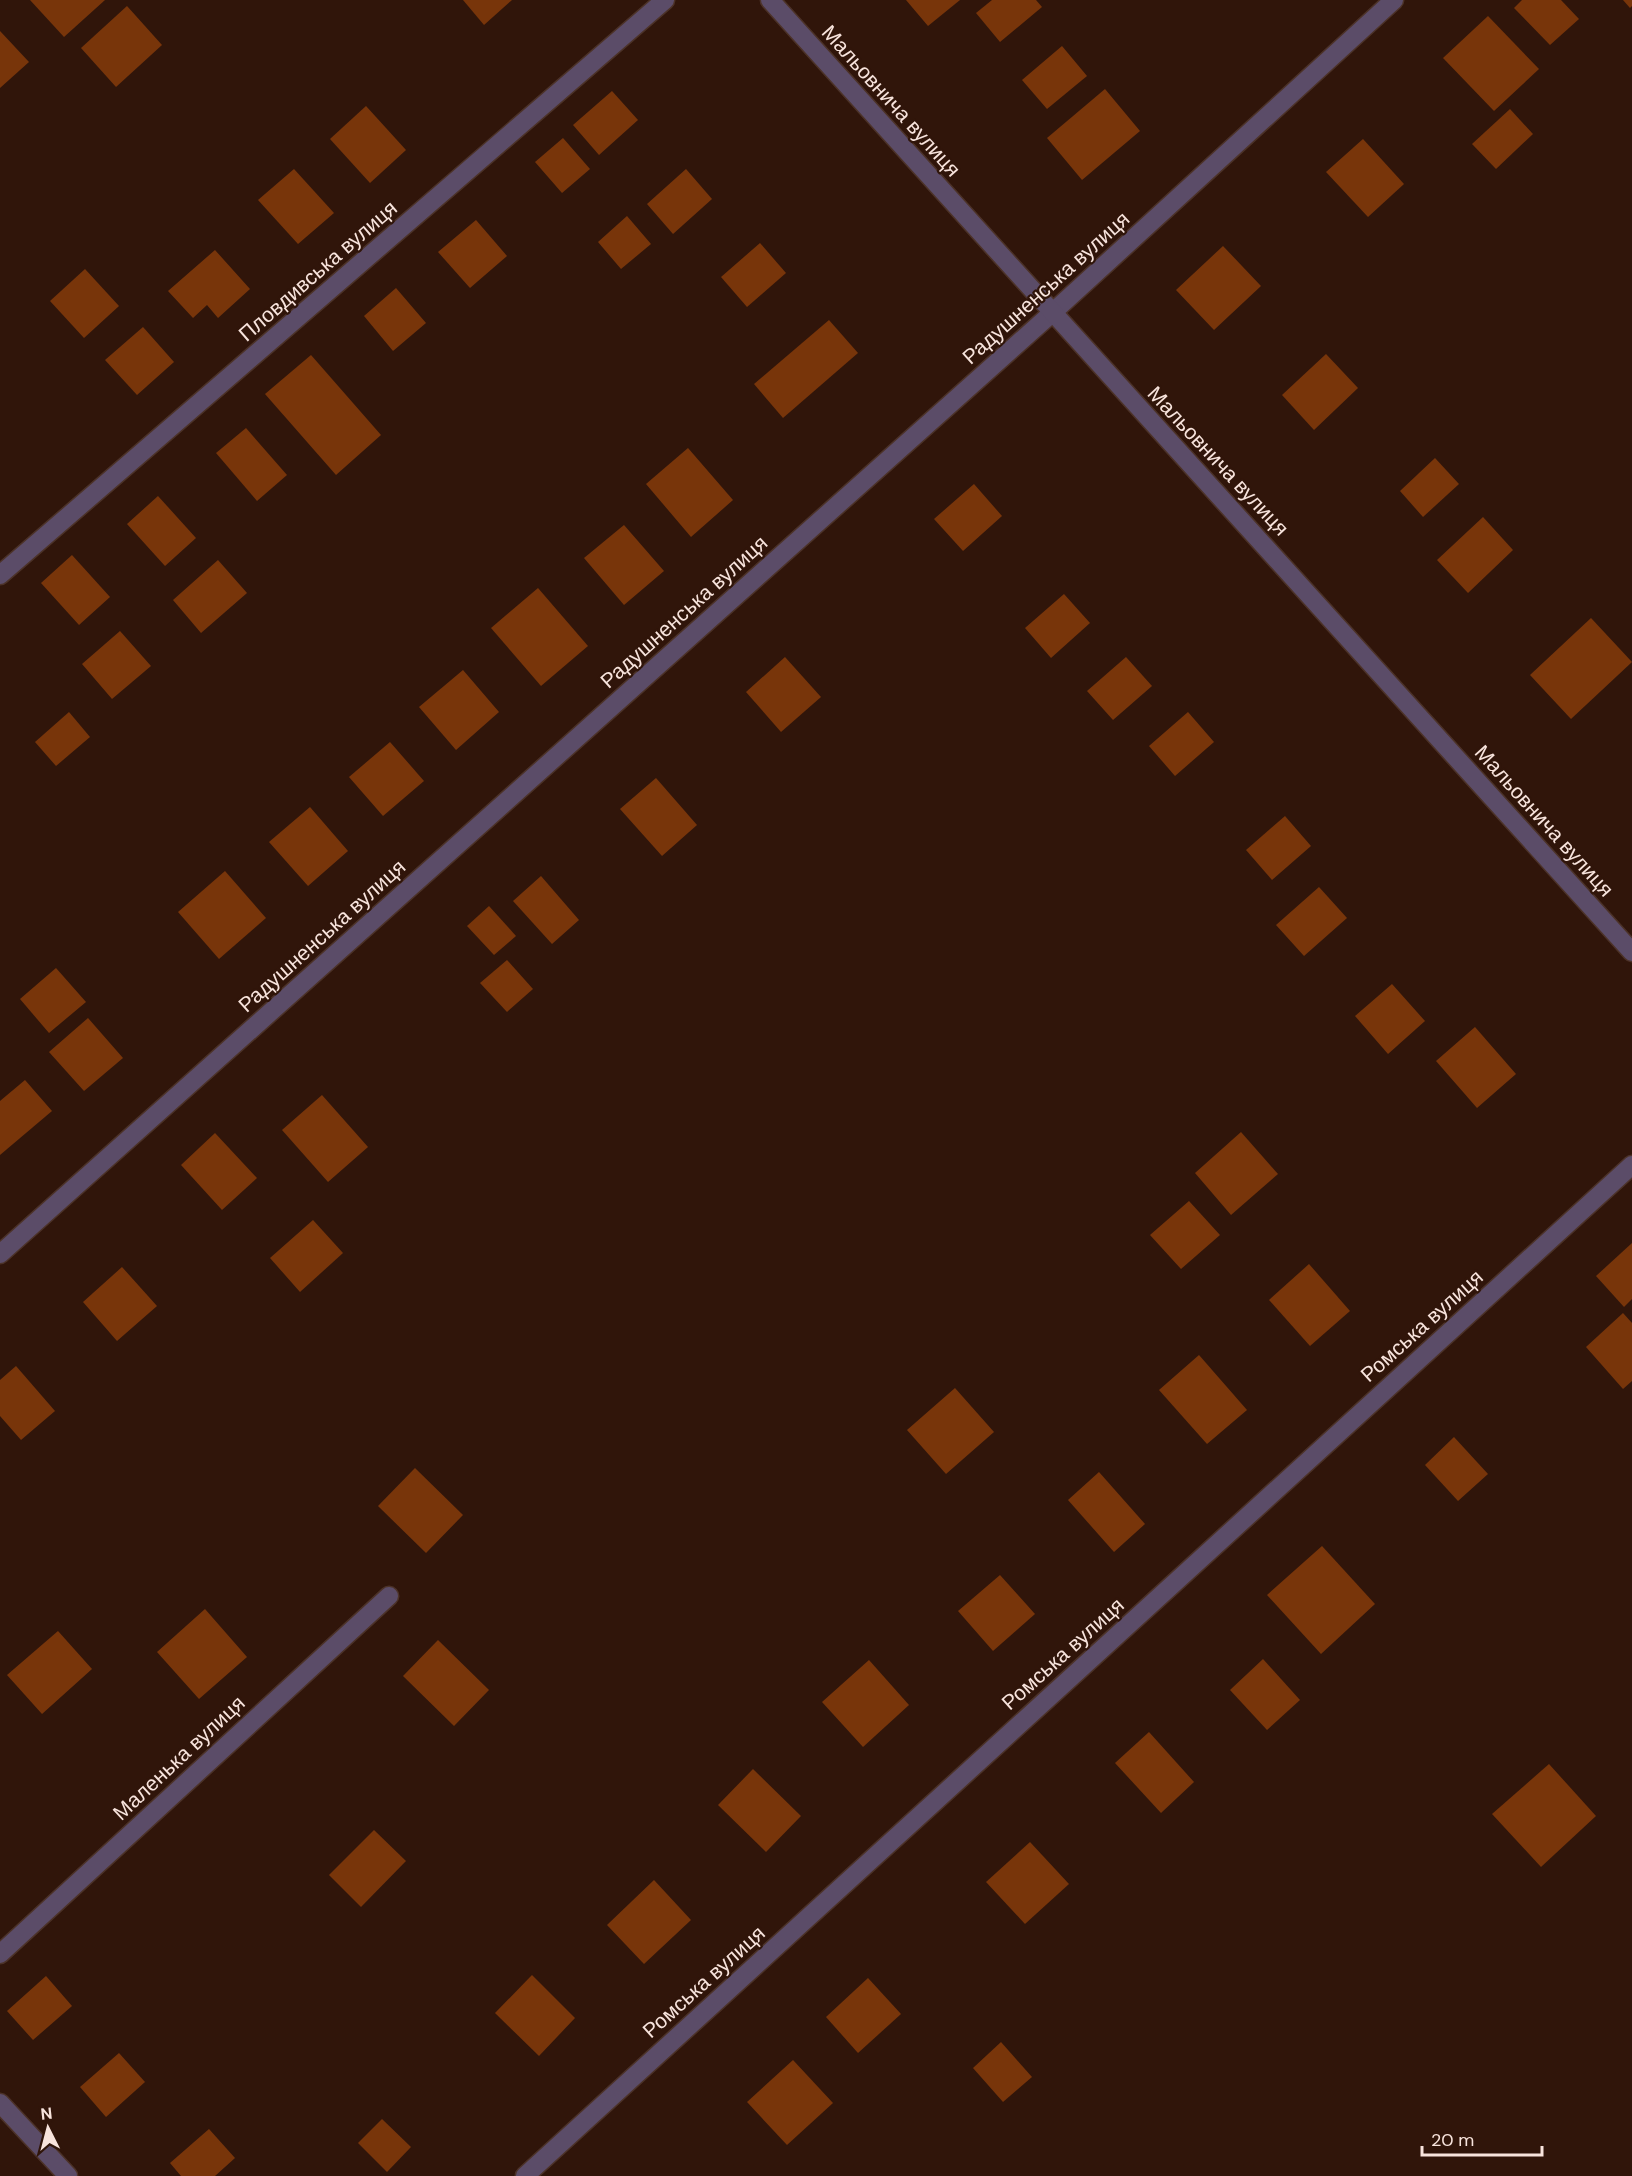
<svg xmlns="http://www.w3.org/2000/svg" width="1632" height="2176" font-family="'DM Sans',sans-serif">
<style>
.building{fill:#78350a}
.lines{fill:none;stroke-linecap:round;stroke-linejoin:round}
.minor-casing{stroke:#4c3228;stroke-width:21}
.tertiary-casing{stroke:#4c3228;stroke-width:21}
.minor{stroke:#5b4c68;stroke-width:18}
.tertiary{stroke:#5b4c68;stroke-width:18}
.labels{text-anchor:middle;dominant-baseline:central;stroke-width:4.5;stroke-linejoin:round;paint-order:stroke}
.street-label{font-size:21px;fill:#f8e4dd;stroke:#30150a}
</style>
<rect width="100%" height="100%" fill="#30150a"/>
<g class="building">
<polygon points="30,0 105,0 64,37"/>
<polygon points="463,0 512,0 484,25"/>
<polygon points="906,0 960,0 928,26"/>
<polygon points="992,0 1036,0 1042,7 1000,42 976,13"/>
<polygon points="1522,0 1561,0 1579,19 1550,45 1514,8"/>
<polygon points="1623,0 1632,0 1632,6 1630,8"/>
<polygon points="127,6 162,45 116,87 81,48"/>
<polygon points="1488,16 1539,69 1494,111 1443,58"/>
<polygon points="0,31 29,62 0,88"/>
<polygon points="1062,46 1087,76 1047,109 1022,80"/>
<polygon points="1105,89 1140,131 1082,180 1047,138"/>
<polygon points="612,91 638,120 599,155 573,125"/>
<polygon points="366,106 406,150 370,183 330,139"/>
<polygon points="1510,109 1533,134 1496,169 1472,144"/>
<polygon points="563,138 590,169 562,193 535,162"/>
<polygon points="1363,139 1404,184 1368,217 1326,172"/>
<polygon points="294,169 334,213 298,244 258,200"/>
<polygon points="686,169 712,199 673,234 647,204"/>
<polygon points="627,216 651,244 621,269 598,242"/>
<polygon points="476,220 507,256 470,288 438,252"/>
<polygon points="760,243 786,273 747,307 721,277"/>
<polygon points="1223,246 1261,286 1214,330 1176,290"/>
<polygon points="215,250 250,289 218,318 207,305 193,318 168,291"/>
<polygon points="85,269 119,306 84,338 50,301"/>
<polygon points="396,288 426,323 393,351 364,316"/>
<polygon points="829,320 858,353 783,418 754,384"/>
<polygon points="143,327 174,362 137,395 105,360"/>
<polygon points="1326,354 1358,388 1314,430 1282,395"/>
<polygon points="311,355 381,435 336,475 265,394"/>
<polygon points="246,428 287,475 257,501 216,453"/>
<polygon points="688,448 733,500 691,537 646,484"/>
<polygon points="1435,458 1459,484 1423,517 1400,491"/>
<polygon points="974,484 1002,516 963,551 934,519"/>
<polygon points="158,496 196,538 165,566 127,524"/>
<polygon points="1483,517 1513,550 1468,593 1437,560"/>
<polygon points="624,525 664,571 624,605 584,558"/>
<polygon points="72,555 110,597 79,625 41,583"/>
<polygon points="218,560 247,593 201,633 173,600"/>
<polygon points="538,588 588,646 541,686 491,628"/>
<polygon points="1064,594 1090,623 1051,658 1025,628"/>
<polygon points="1591,618 1632,662 1571,719 1530,675"/>
<polygon points="120,631 151,666 112,699 82,664"/>
<polygon points="785,657 821,697 781,732 746,692"/>
<polygon points="1126,657 1152,686 1113,720 1087,691"/>
<polygon points="463,670 499,712 456,750 419,707"/>
<polygon points="69,712 90,737 56,766 35,742"/>
<polygon points="1188,712 1214,742 1175,776 1149,746"/>
<polygon points="390,742 424,781 383,816 349,777"/>
<polygon points="656,778 697,825 662,856 620,809"/>
<polygon points="310,807 348,851 308,886 269,842"/>
<polygon points="1285,816 1311,846 1272,880 1246,850"/>
<polygon points="225,871 266,918 219,959 178,912"/>
<polygon points="541,876 579,920 552,944 513,901"/>
<polygon points="1319,887 1347,918 1304,956 1276,925"/>
<polygon points="489,906 516,936 494,955 467,926"/>
<polygon points="507,960 533,989 507,1012 480,983"/>
<polygon points="56,968 86,1002 49,1033 20,999"/>
<polygon points="1392,984 1425,1021 1388,1054 1355,1016"/>
<polygon points="88,1018 123,1058 84,1091 49,1052"/>
<polygon points="1475,1027 1516,1074 1477,1108 1436,1061"/>
<polygon points="25,1080 52,1111 0,1155 0,1101"/>
<polygon points="322,1095 368,1147 328,1182 282,1130"/>
<polygon points="1241,1132 1278,1174 1231,1215 1195,1173"/>
<polygon points="215,1133 257,1178 222,1210 181,1165"/>
<polygon points="1189,1201 1220,1235 1181,1269 1150,1235"/>
<polygon points="313,1220 343,1253 300,1292 270,1258"/>
<polygon points="1632,1243 1632,1299 1624,1307 1596,1276"/>
<polygon points="1309,1264 1350,1311 1310,1346 1269,1300"/>
<polygon points="122,1267 157,1306 117,1341 83,1302"/>
<polygon points="1623,1313 1632,1323 1632,1381 1623,1389 1586,1347"/>
<polygon points="1199,1355 1247,1410 1207,1444 1159,1390"/>
<polygon points="16,1366 55,1411 21,1440 0,1416 0,1380"/>
<polygon points="955,1388 994,1432 946,1474 907,1430"/>
<polygon points="1454,1437 1488,1474 1458,1501 1425,1465"/>
<polygon points="415,1468 463,1515 426,1553 378,1506"/>
<polygon points="1099,1472 1145,1524 1114,1552 1068,1500"/>
<polygon points="1322,1546 1375,1604 1321,1654 1267,1595"/>
<polygon points="1000,1575 1035,1614 993,1651 958,1611"/>
<polygon points="205,1609 247,1657 199,1699 157,1652"/>
<polygon points="58,1631 92,1669 42,1714 7,1675"/>
<polygon points="438,1640 489,1690 454,1726 403,1676"/>
<polygon points="1263,1659 1300,1700 1267,1730 1230,1690"/>
<polygon points="869,1660 909,1705 863,1747 822,1702"/>
<polygon points="1149,1732 1194,1782 1161,1813 1115,1763"/>
<polygon points="1549,1764 1596,1816 1541,1867 1492,1814"/>
<polygon points="753,1769 801,1816 766,1852 718,1805"/>
<polygon points="374,1830 406,1861 361,1907 329,1875"/>
<polygon points="1030,1842 1069,1884 1025,1924 986,1882"/>
<polygon points="654,1880 691,1920 644,1964 607,1925"/>
<polygon points="532,1975 575,2018 539,2056 495,2013"/>
<polygon points="46,1976 72,2006 33,2040 7,2011"/>
<polygon points="868,1978 901,2014 858,2053 826,2017"/>
<polygon points="1001,2042 1032,2077 1003,2102 973,2068"/>
<polygon points="119,2053 145,2082 106,2117 80,2087"/>
<polygon points="793,2060 833,2103 787,2145 747,2102"/>
<polygon points="382,2119 411,2147 387,2172 358,2143"/>
<polygon points="209,2129 235,2158 215,2176 181,2176 170,2163"/>
</g>
<g class="lines">
<g class="minor-casing">
<g id="minor">
<polyline points="0,575 665,0"/>
<polyline points="0,1254 1052,313 1394,0"/>
<polyline points="0,1954 389,1596"/>
<polyline points="0,2103 68,2176"/>
<polyline points="525,2176 1632,1165"/>
</g>
</g>
<g class="tertiary-casing">
<path id="tertiary" d="M770 0C1056 318 1346 633 1632 952"/>
</g>
<use href="#minor" class="minor"/>
<use href="#tertiary" class="tertiary"/>
</g>
<g class="labels">
<g class="street-label">
<text transform="translate(891 101) rotate(48)">Мальовнича вулиця</text>
<text transform="translate(318 271) rotate(-41)">Пловдивська вулиця</text>
<text transform="translate(1046 288) rotate(-42)">Радушненська вулиця</text>
<text transform="translate(1218 461) rotate(47)">Мальовнича вулиця</text>
<text transform="translate(684 612) rotate(-42)">Радушненська вулиця</text>
<text transform="translate(1544 821) rotate(48)">Мальовнича вулиця</text>
<text transform="translate(322 936) rotate(-42)">Радушненська вулиця</text>
<text transform="translate(1422 1326) rotate(-42)">Ромська вулиця</text>
<text transform="translate(1063 1654) rotate(-42)">Ромська вулиця</text>
<text transform="translate(179 1758) rotate(-43)">Маленька вулиця</text>
<text transform="translate(704 1982) rotate(-42)">Ромська вулиця</text>
</g>
</g>
<g transform="translate(48 2128) rotate(354)" stroke="#30150a" stroke-width="4.5" paint-order="stroke">
<path d="M0-4.5L10 22L0 15L-10 22Z" fill="#f8e4dd"/>
<text y="-9" font-size="16" font-weight="bold" text-anchor="middle" fill="#f8e4dd">N</text>
</g>
<path d="M1422 2146v9h120v-9" fill="none" stroke="#f8e4dd" stroke-width="3"/>
<text x="1431" y="2146" font-size="18" fill="#f8e4dd" stroke="#30150a" stroke-width="4.5" paint-order="stroke">20 m</text>
</svg>
